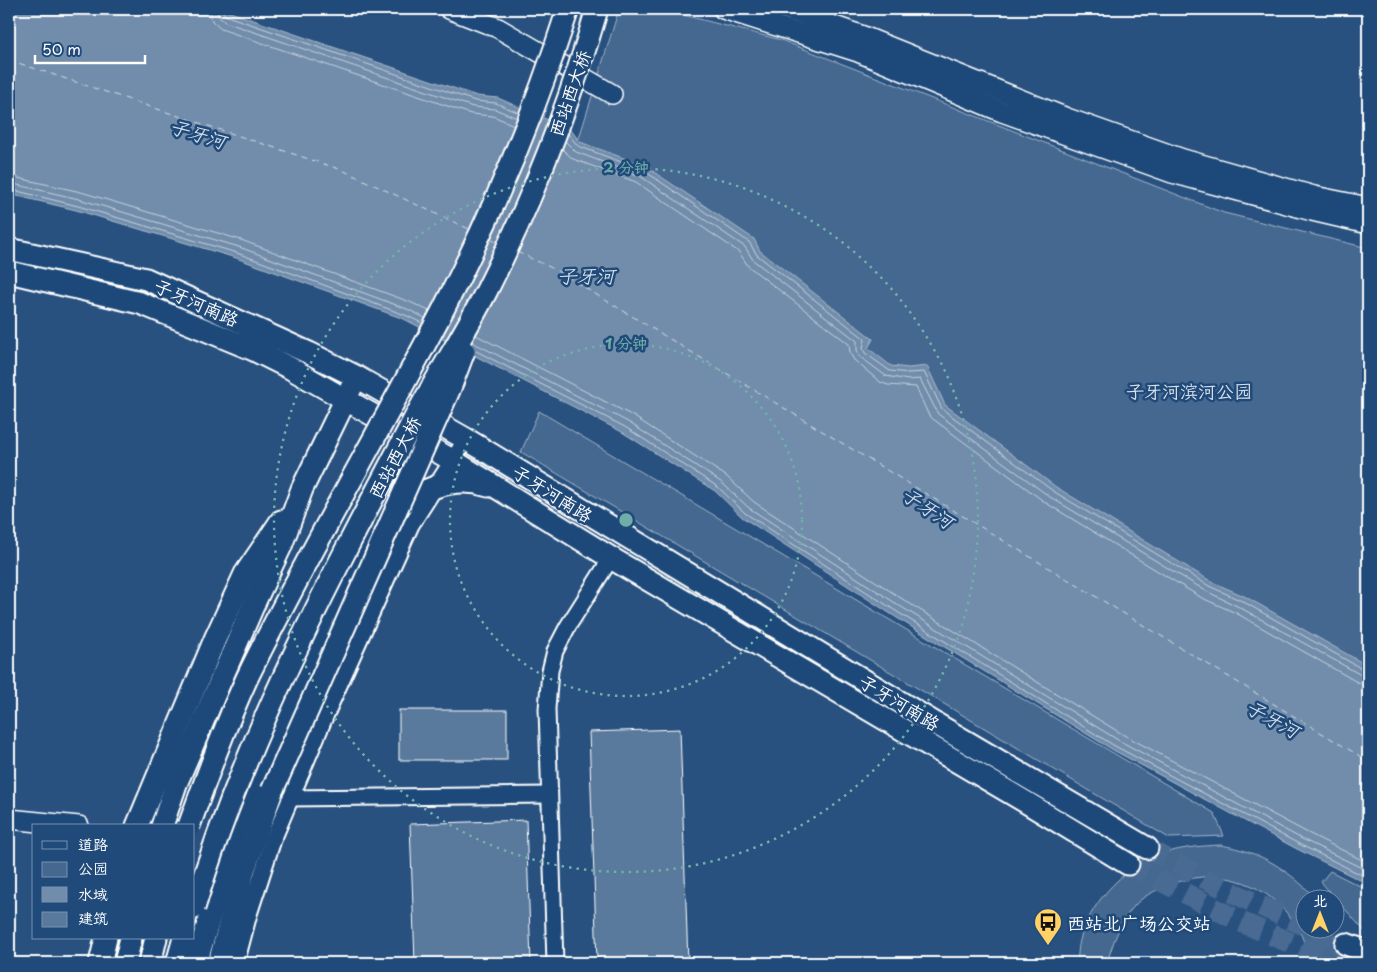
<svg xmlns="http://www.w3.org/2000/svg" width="1377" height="972" font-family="'Playpen Sans','LXGW WenKai TC',sans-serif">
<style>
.green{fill:#446890;stroke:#a2b4c8}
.water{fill:#718dab;stroke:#aabbcd}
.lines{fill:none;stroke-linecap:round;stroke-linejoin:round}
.shore{stroke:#c6d1dd;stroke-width:1}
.ferry{stroke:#d4dde6;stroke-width:1;stroke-dasharray:6 5;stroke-linecap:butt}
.building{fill:#5a7a9d;stroke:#fff}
.secondary-tunnel{stroke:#486b92;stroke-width:21;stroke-dasharray:21 11;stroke-linecap:butt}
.minor-casing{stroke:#fff;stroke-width:19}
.tertiary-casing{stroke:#fff;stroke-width:22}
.secondary-casing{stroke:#fff;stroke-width:25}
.minor{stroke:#1f4a7a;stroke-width:15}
.tertiary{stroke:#1f4a7a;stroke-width:19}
.secondary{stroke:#1f4a7a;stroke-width:21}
.secondary-bridge-casing{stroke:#fff;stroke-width:25;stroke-linecap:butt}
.secondary-bridge{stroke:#1f4a7a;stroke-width:21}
.ring{fill:none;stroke:#6fada8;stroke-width:2.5;stroke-dasharray:2.5 5}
.labels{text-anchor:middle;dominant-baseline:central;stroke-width:5;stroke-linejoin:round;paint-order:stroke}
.street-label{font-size:18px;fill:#fff;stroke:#1f4a7a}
.park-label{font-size:18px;fill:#dae1e9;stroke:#1f4a7a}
.poi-label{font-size:18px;fill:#fff;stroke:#1f4a7a;text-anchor:start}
.water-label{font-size:19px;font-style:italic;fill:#d4dde6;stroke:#1f4a7a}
.centre{fill:#6fada8;stroke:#1f4a7a;stroke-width:2.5}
.ring-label{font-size:15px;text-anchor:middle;font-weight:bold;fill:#6fada8;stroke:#1f4a7a;stroke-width:5;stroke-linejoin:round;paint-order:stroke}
</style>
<rect width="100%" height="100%" fill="#28517f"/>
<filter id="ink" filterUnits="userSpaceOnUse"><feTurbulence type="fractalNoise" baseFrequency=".02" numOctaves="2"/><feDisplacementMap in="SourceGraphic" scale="10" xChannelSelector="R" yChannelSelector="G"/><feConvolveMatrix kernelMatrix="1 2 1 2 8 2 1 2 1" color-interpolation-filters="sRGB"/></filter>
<g filter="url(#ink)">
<g class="green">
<polygon points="619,9 660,9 781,40 1224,213 1368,248 1368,704 567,177"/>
<polygon points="539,411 1214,813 1224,836 1169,838 521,452"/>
<path d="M1221 845C1264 853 1285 868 1316 898L1317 899 1304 900V930H1332L1336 940 1340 963H1310C1306 952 1304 937 1297 927 1270 884 1223 866 1175 883 1161 888 1145 894 1135 905 1120 922 1113 942 1107 963H1077C1078 956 1078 948 1080 940 1089 906 1120 870 1154 857 1175 848 1198 846 1221 845Z"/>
<polygon points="1330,871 1368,890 1368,935 1321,882"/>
</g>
<polygon class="water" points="9,9 221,9 477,96 498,98 571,130 580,142 645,166 754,239 760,251 873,339 868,348 891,366 909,368 927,366 945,405 1056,487 1212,582 1244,596 1368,666 1368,884 1297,849 1113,750 897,618 742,517 715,491 622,432 404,319 236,258 76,210 9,194"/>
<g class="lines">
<g class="shore">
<polyline points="209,9 212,21 221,29 471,114 493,116 514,125"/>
<polyline points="216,9 219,17 225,22 473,107 495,109 517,118"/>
<polyline points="223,9 223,13 227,16 475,101 496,103 519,113"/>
<polyline points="568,134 578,146 643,170 749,242 757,255 865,339 863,348 865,353 890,371 909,373 924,372 942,409 1053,491 1209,586 1242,601 1364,670 1368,670"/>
<polyline points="565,141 576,152 640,176 745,247 753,260 857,341 857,350 859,356 886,376 908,380 920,379 938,414 1050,497 1206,591 1239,607 1361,675 1368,677"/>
<polyline points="562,149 573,159 636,182 739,252 748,266 849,344 850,353 854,360 880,382 888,385 916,387 928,414 933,419 1046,503 1202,598 1236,613 1357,682 1368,684"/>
<polyline points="9,176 81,192 241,240 410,302 429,311"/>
<polyline points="9,183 79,199 239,247 407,309 425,318"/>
<polyline points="9,189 78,206 237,253 405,315 422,323"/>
<polyline points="476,335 633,416 726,476 754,502 907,602 1122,734 1306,832 1368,863"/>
<polyline points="472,342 628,422 721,482 749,508 903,608 1118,740 1302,839 1368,871"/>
<polyline points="476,351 625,427 718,487 745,513 899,613 1115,746 1299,844 1368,878"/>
</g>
<g class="ferry">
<polyline points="9,60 342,170 471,230"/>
<polyline points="490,239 498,243"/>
<polyline points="517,252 554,269 1368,761"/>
</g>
</g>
<g class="building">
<rect x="399" y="710" width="108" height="50"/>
<polygon points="680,729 688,963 597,963 589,732"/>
<polygon points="526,820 531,963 415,963 410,824"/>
</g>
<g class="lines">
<g class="secondary-tunnel">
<path d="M1147 848C1198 876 1250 902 1304 925"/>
<polyline points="1128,864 1241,922 1338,963"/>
<polyline points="1314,930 1346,944"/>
</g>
<g class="minor-casing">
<g id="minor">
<polyline points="290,798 549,795"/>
<polyline points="236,963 249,914 273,840 327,712 411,525 466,439"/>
<polyline points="555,963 547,709 550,671 555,651 568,626 611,558"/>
</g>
</g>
<g class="tertiary-casing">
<g id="tertiary">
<polyline points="449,9 498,28 612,94"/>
<polyline points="723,9 858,52 1002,112 1172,173 1312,211 1368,224"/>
<polyline points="786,9 863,36 1067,118 1183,159 1314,196 1368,207"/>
<polyline points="9,819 79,826"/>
</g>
</g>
<g class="secondary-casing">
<g id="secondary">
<polyline points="9,249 146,279 309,353 357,377 466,439 933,722 1147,848"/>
<polyline points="9,272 140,303 254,350 290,368 452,460 611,558 1024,801 1128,864"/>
<path d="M391 511C419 491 452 474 488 486"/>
<polyline points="137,826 215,639 245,574 281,521"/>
<polyline points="162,826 176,784 256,599 281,546 302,489 352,386"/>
<polyline points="1346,944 1368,952"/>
<polyline points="100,963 106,938"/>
<polyline points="125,963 131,938"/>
<polyline points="150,963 156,938"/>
<polyline points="177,963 184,938"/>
<polyline points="196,963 236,831 266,753 421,427"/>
<polyline points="219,963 244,870 272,791"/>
</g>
</g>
<use href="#minor" class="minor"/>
<use href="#tertiary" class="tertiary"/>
<use href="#secondary" class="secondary"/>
<g class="secondary-bridge-casing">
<g id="secondary-bridge">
<polyline points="272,791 450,388 464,351"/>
<path d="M189 826C207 776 225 726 247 678 308 553 379 433 443 310 493 213 535 112 568 9"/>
<path d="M194 908C246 735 332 575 416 416 439 373 465 333 487 290 532 200 569 106 597 9"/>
</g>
</g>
<use href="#secondary-bridge" class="secondary-bridge"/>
</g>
</g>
<g class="ring">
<circle cx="626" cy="520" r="176"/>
<circle cx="626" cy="520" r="352"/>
</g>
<defs>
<g id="bus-pin" transform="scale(1.4375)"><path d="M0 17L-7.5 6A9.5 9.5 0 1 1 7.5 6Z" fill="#ffd166" stroke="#1f4a7a"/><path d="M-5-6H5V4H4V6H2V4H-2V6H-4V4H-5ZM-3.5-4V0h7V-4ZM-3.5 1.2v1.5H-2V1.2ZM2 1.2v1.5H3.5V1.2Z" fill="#111"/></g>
</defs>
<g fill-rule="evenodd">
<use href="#bus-pin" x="1048" y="922"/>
</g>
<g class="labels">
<g class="street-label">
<text transform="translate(569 93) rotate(-71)">西站西大桥</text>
<text transform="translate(197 302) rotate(24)">子牙河南路</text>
<text transform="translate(394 457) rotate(-62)">西站西大桥</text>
<text transform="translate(553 493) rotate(32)">子牙河南路</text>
<text transform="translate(900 702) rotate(31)">子牙河南路</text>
</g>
<g class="park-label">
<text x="1189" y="390">子牙河滨河公园</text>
</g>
<g class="poi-label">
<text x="1067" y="922">西站北广场公交站</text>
</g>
<g class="water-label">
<text transform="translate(198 133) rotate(17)">子牙河</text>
<text x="586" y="275">子牙河</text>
<text transform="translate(928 507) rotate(34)">子牙河</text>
<text transform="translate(1273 718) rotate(29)">子牙河</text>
</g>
</g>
<circle cx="626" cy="520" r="8" class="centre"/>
<g class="ring-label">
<text x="626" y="173">2 分钟</text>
<text x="626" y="349">1 分钟</text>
</g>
<rect width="1377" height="972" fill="none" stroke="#1f4a7a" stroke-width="30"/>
<rect x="15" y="15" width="1347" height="942" fill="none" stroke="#fff" stroke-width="2" filter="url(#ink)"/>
<rect x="32" y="824" width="162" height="115" fill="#1f4a7a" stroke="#7992af"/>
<rect x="42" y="841" width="25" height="8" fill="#1f4a7a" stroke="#7992af"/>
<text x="78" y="850" font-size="15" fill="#ffffff">道路</text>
<rect x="42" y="862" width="25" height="15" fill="#446890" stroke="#7992af"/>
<text x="78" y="874" font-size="15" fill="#ffffff">公园</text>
<rect x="42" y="887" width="25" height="15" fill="#718dab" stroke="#7992af"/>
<text x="78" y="900" font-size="15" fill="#ffffff">水域</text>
<rect x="42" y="912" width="25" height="15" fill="#5a7a9d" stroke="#7992af"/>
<text x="78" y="924" font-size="15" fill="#ffffff">建筑</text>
<g transform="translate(1320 914)"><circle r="24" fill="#1f4a7a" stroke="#7992af"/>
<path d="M0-4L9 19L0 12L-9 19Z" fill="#ffd166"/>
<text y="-8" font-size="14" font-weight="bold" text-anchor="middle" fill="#ffffff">北</text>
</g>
<path d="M35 55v8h110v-8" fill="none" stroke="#ffffff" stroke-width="2.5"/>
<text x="42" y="55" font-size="15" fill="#ffffff" stroke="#1f4a7a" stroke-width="4" paint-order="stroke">50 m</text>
</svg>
